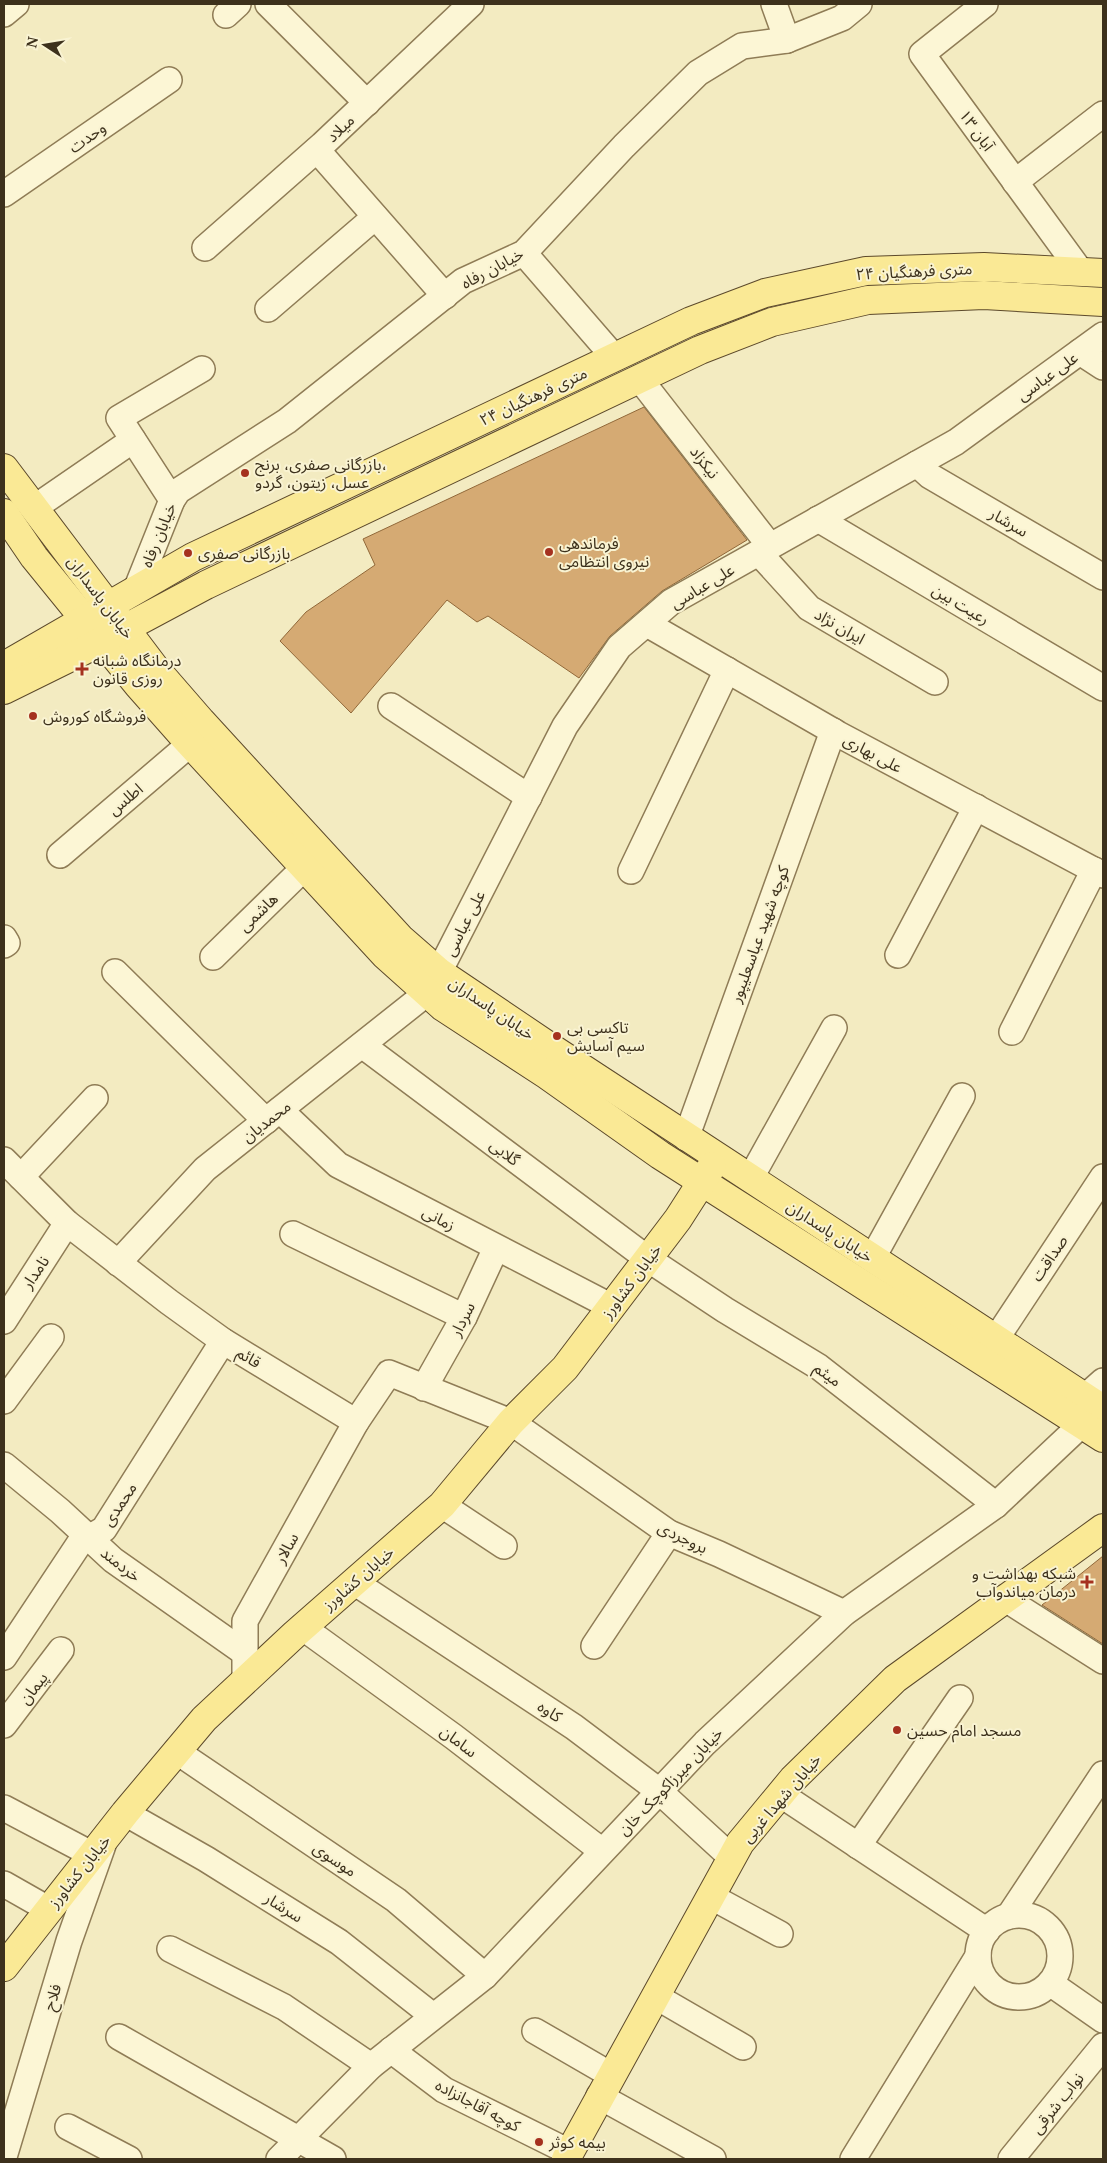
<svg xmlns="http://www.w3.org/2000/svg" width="1107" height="2163" font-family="'Noto Serif','Noto Sans Arabic',serif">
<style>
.building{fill:#d5aa73;stroke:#916839}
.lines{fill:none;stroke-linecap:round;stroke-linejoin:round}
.minor-casing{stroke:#8f7c56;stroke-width:28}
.major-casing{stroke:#5c492b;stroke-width:30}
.minor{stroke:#fcf6d5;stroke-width:25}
.major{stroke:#fae995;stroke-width:28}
.poi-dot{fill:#a5311f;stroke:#f9f3d2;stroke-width:2}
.labels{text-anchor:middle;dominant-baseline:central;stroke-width:4;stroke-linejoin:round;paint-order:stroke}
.street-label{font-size:16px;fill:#3d311c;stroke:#f9f3d2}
.poi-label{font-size:16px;fill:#3d311c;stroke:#f9f3d2;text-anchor:start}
</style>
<rect width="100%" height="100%" fill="#f3ebc1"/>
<g class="building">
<polygon points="644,407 747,540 662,591 610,636 579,678 488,616 477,622 447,600 351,713 280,641 306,612 375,565 363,539"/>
<polygon points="1103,1556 1103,1644 1042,1605"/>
</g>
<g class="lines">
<g class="minor-casing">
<g id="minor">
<polyline points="268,4 367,103"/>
<polyline points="774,4 787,40"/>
<polyline points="985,4 922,54 1081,272"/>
<polyline points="4,14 16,4"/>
<polyline points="226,15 238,4"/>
<polyline points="317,150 445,296"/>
<polyline points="1015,182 1103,114"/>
<polyline points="4,194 169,80"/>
<polyline points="205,248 322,145 471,4"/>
<polyline points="524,253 614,357"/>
<polyline points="268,309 375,217"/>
<polyline points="1080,352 1103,367"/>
<polyline points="639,378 770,546"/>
<polyline points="917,464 930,476 1103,577"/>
<polyline points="172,500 119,418 202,369"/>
<polyline points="34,508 133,440"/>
<polyline points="818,519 1103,688"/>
<polyline points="759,553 809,608 935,682"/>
<polyline points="136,590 172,500 178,491 287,421 463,281 524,253 624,146 698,73 742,46 787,40 842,18 859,4"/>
<polyline points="647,624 838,734 1103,875"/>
<polyline points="391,706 529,797"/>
<polyline points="60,855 190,744"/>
<polyline points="631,871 727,670"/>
<polyline points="4,938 7,943 4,945"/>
<polyline points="898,955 976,807"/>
<polyline points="213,957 304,868"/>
<polyline points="115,972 266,1121"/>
<polyline points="439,972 565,726 619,647 671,602 956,442 1103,335"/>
<polyline points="1012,1032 1094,870"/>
<polyline points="362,1045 648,1259 725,1310 819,1367 996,1505"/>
<polyline points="280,1110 338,1165 612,1307"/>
<polyline points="686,1138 833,731"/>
<polyline points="4,1160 67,1223 169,1302 223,1341 356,1422"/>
<polyline points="21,1177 95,1098"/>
<polyline points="750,1179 834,1028"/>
<polyline points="293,1234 464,1317"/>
<polyline points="872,1259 962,1096"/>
<polyline points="118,1263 205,1169 427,993"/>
<polyline points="4,1321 67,1223"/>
<polyline points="996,1339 1103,1177"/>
<polyline points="424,1388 464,1317 496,1248"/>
<polyline points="1085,1397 1103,1381"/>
<polyline points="4,1401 51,1337"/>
<polyline points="4,1465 60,1511 113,1560 245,1653"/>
<polyline points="442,1505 504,1546"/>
<polyline points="354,1582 574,1727 659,1791 732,1858"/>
<polyline points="1004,1598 1103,1661"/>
<polyline points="302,1627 454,1737 602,1851"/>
<polyline points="594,1646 669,1533"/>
<polyline points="4,1657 79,1544 104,1529 223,1341"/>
<polyline points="245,1680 245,1621 356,1422 389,1373 511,1422 669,1533 719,1554 844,1613"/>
<polyline points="4,1725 61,1650"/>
<polyline points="176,1751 396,1900 485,1976"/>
<polyline points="780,1794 987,1931"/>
<polyline points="4,1808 93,1855"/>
<polyline points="125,1813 206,1859 339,1942 433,2016"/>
<polyline points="858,1846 960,1698"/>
<polyline points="4,1884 48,1909"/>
<polyline points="710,1896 780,1934"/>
<circle cx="1019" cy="1956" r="41"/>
<polyline points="1009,1916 1103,1774"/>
<polyline points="170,1949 284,2007 371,2066"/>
<polyline points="1050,1983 1103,2020"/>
<polyline points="655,1996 743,2047"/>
<polyline points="535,2031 611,2075"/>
<polyline points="119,2037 333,2159"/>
<polyline points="391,2050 444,2090 569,2152"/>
<polyline points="599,2096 713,2159"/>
<polyline points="68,2127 129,2159"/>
<polyline points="4,2157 69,1941 103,1845"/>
<polyline points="279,2159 371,2066 485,1976 705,1743 844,1613 996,1505 1082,1424"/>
<polyline points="853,2159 978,1956"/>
<polyline points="1011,2159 1103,2046"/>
</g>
</g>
<g class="major-casing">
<g id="major">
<polyline points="4,468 155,668 201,721 400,938 439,972 556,1051 1103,1409"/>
<polyline points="4,513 34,557 138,685 184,737 385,955 443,1007 547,1075 660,1155 1103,1438"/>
<polyline points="4,666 193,557 691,321 765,293 866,271 984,267 1103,273"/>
<polyline points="4,690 77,654 206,585 700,350 772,322 868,300 984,295 1103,302"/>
<polyline points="4,1967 125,1813 204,1719 295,1634 442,1505 511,1422 565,1368 678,1219 712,1166"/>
<polyline points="566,2159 740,1843 793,1779 895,1679 1103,1528"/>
</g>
</g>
<use href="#minor" class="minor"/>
<use href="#major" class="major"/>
</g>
<g class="poi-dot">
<circle cx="245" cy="473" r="5"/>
<circle cx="549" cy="552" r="5"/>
<circle cx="188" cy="553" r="5"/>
<path d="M79.5 661.5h5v5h5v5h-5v5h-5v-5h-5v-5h5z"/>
<circle cx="33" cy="716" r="5"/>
<circle cx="557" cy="1036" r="5"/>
<path d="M1084.5 1574.5h5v5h5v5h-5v5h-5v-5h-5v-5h5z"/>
<circle cx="897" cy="1730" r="5"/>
<circle cx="539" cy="2142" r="5"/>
</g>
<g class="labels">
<g class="street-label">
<text transform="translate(340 128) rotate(-44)">میلاد</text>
<text transform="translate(977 130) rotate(54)">۱۳ آبان</text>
<text transform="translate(87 137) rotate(-35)">وحدت</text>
<text transform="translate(492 268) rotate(-28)">خیابان رفاه</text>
<text transform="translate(914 271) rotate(-3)">۲۴ متری فرهنگیان</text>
<text transform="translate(1047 376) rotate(-36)">علی عباسی</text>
<text transform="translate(533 396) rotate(-25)">۲۴ متری فرهنگیان</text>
<text transform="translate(705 462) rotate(52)">نیکزاد</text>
<text transform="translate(1009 522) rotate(30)">سرشار</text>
<text transform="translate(158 535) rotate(-68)">خیابان رفاه</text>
<text transform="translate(702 586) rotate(-31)">علی عباسی</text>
<text transform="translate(101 597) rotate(53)">خیابان پاسداران</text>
<text transform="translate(961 604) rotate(31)">رعیت بین</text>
<text transform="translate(840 626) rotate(30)">ایران نژاد</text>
<text transform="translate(873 753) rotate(28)">علی بهاری</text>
<text transform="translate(125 799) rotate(-40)">اطلس</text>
<text transform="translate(258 912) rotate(-44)">هاشمی</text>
<text transform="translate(464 923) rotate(-63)">علی عباسی</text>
<text transform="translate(759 934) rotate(-70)">کوچه شهید عباسعلیپور</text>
<text transform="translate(492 1008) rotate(34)">خیابان پاسداران</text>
<text transform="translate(266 1121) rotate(-38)">محمدیان</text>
<text transform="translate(505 1152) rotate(37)">گلابی</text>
<text transform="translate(439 1218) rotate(28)">زمانی</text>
<text transform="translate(830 1231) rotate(33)">خیابان پاسداران</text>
<text transform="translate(1049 1258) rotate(-56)">صداقت</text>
<text transform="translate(35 1272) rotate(-56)">نامدار</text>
<text transform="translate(631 1281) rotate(-53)">خیابان کشاورز</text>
<text transform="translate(462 1319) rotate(-63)">سردار</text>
<text transform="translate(249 1357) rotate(31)">قائم</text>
<text transform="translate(828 1374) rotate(36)">میثم</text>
<text transform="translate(119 1504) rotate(-56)">محمدی</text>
<text transform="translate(683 1537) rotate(26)">بروجردی</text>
<text transform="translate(286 1548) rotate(-61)">سالار</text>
<text transform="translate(121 1564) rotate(38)">خردمند</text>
<text transform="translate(358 1578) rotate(-41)">خیابان کشاورز</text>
<text transform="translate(33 1688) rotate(-53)">پیمان</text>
<text transform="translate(550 1711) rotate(33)">کاوه</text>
<text transform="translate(459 1741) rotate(37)">سامان</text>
<text transform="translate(670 1781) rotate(-46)">خیابان میرزاکوچک خان</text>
<text transform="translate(781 1798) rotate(-49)">خیابان شهدا غربی</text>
<text transform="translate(335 1859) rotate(34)">موسوی</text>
<text transform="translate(79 1871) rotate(-51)">خیابان کشاورز</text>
<text transform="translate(284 1907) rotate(32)">سرشار</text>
<text transform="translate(52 1997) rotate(-73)">فلاح</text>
<text transform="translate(1057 2103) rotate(-51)">نواب شرقی</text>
<text transform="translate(478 2105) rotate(28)">کوچه آقاجانزاده</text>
</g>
<g class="poi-label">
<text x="255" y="464">بازرگانی صفری، برنج،<tspan x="255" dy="18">عسل، زیتون، گردو</tspan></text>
<text x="559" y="543">فرماندهی<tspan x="559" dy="18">نیروی انتظامی</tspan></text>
<text x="198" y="553">بازرگانی صفری</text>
<text x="93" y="660">درمانگاه شبانه<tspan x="93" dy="18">روزی قانون</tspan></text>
<text x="43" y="716">فروشگاه کوروش</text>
<text x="567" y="1027">تاکسی بی<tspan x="567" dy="18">سیم آسایش</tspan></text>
<text x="1076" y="1573" text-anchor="end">شبکه بهداشت و<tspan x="1076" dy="18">درمان میاندوآب</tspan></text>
<text x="907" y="1730">مسجد امام حسین</text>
<text x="549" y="2142">بیمه کوثر</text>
</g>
</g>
<rect width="1107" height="2163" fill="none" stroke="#3d311c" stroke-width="10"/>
<g transform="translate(45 45) rotate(282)" stroke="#f9f3d2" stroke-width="4" paint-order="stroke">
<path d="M0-4L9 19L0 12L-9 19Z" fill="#3d311c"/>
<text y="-8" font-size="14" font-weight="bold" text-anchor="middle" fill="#3d311c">N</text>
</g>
</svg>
